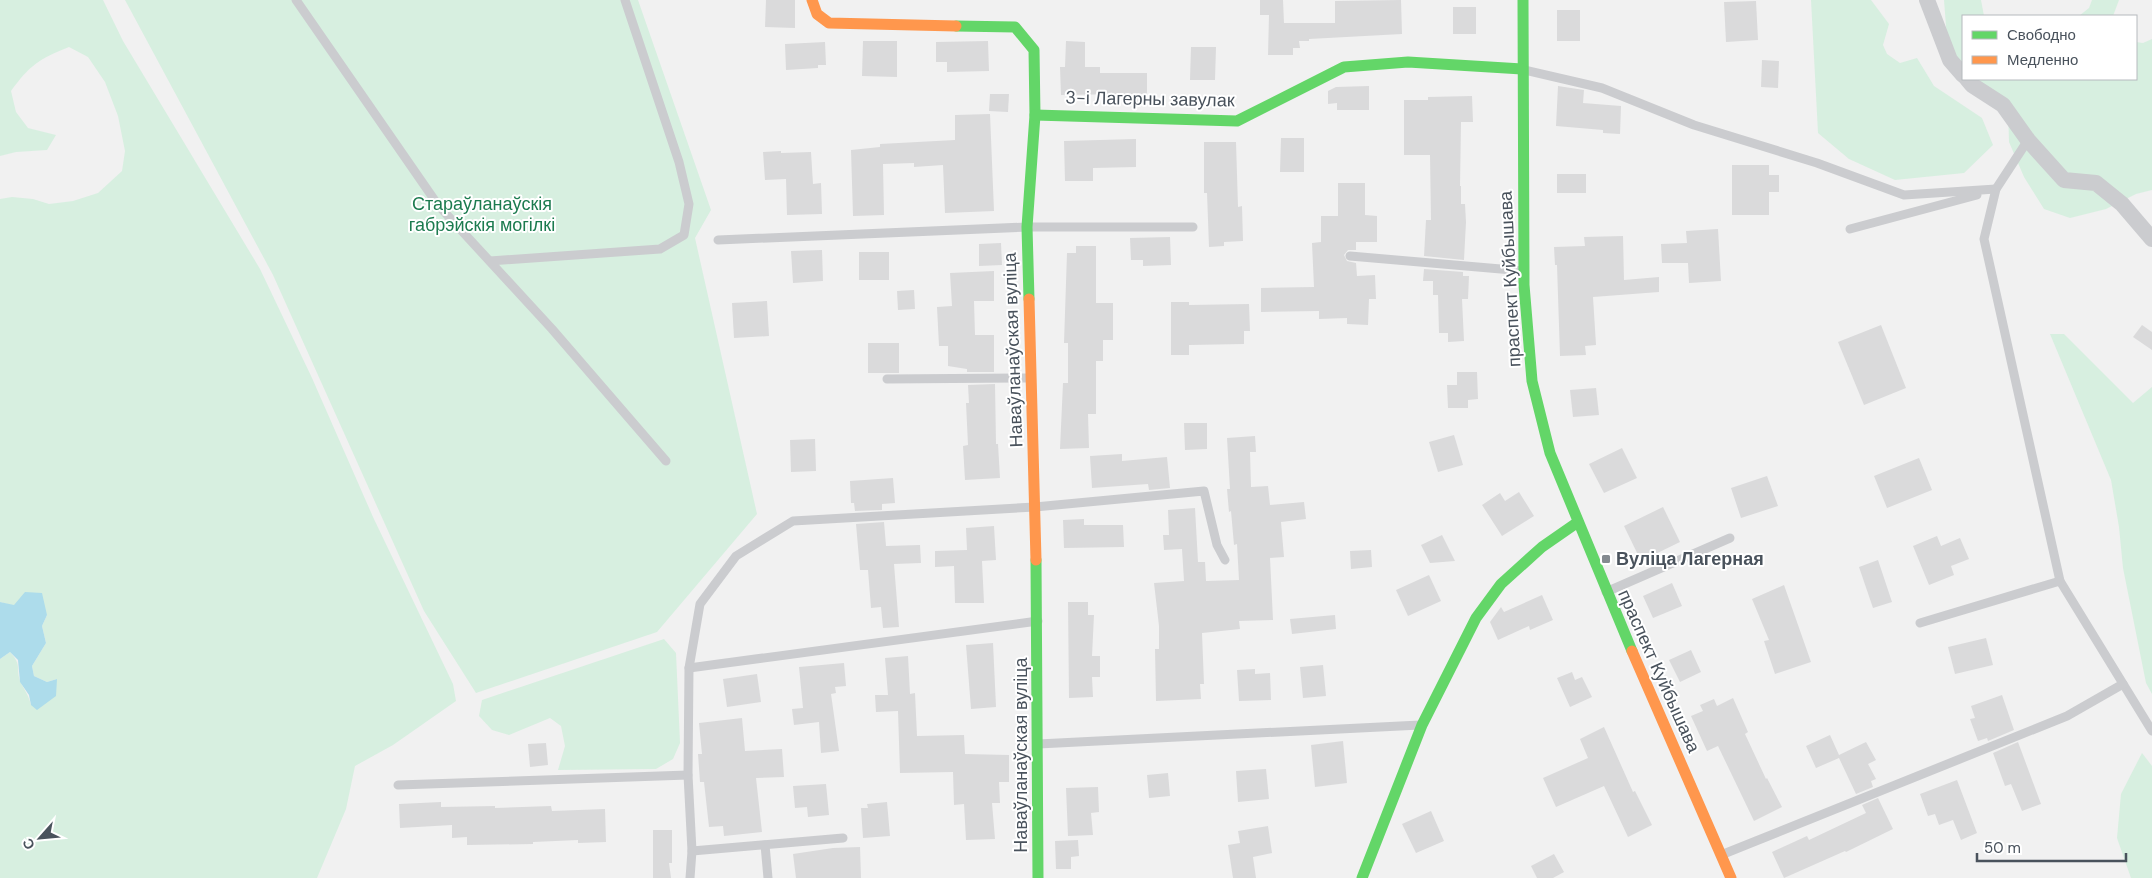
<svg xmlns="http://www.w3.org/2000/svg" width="2152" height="878" font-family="'DM Sans',sans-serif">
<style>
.green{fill:#d7efe0}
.water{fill:#addceb}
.building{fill:#dadadb}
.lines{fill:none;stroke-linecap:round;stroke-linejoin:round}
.lane{stroke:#cbcccf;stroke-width:9}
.street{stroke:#cbcccf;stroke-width:16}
.fast{stroke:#63d668;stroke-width:11}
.slow{stroke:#ff974d;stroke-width:11}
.poi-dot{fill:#848a90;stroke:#fff;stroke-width:2}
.labels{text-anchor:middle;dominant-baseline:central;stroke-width:4;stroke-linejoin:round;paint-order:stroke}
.street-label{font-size:18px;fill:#49525c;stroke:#fff}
.park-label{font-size:18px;fill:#1c7b4f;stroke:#fff}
.poi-label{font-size:18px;font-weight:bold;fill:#49525c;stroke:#fff;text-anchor:start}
</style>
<rect width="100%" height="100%" fill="#f1f1f1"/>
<g class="green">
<path d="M0 0H103L123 41 260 269 312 378 373 517 453 684 456 701 393 745 355 766 346 809 317 878H0V659L10 652C23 666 15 669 21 683 25 691 29 696 31 705L57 679 47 682 34 676 32 666 46 643 42 626 47 615 0 602V199L12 197 33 199 49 204 73 201 98 193 122 171 125 151 118 116 105 82 88 57 69 47C39 59 30 65 11 91L16 112 28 128 56 135 47 150 16 152 0 156Z"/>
<polygon points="125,0 638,0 711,210 695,238 757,514 657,632 476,693 424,611 273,275"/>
<polygon points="1811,0 1871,0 1889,24 1883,45 1887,54 1900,63 1917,58 1934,86 1982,118 1993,145 1964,173 1895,180 1849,159 1818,133"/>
<polygon points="1944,0 1981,0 1984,16 1963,16 1963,66 1948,52"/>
<polygon points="2092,0 2119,0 2113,16 2079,16 2089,8"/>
<polygon points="2152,39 2152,190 2136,194 2106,209 2070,218 2044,209 2024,177 2009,142 2008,108 1978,79 2136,79 2136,42 2143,43"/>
<polygon points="2050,334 2064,334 2133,403 2152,387 2152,694 2146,683 2123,568 2119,527 2111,480"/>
<polygon points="664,639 676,653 680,743 673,759 656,769 558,770 565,746 561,726 550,718 509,735 492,730 479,716 482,700"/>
<polygon points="2142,753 2152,766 2152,878 2131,878 2117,838 2121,794"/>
</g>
<polygon class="water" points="25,592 42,593 47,615 42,626 46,643 32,666 34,676 47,682 57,679 56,696 37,710 31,705 29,695 20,682 18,660 10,652 0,659 0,602 14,605"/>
<g class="building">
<polygon points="766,0 795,0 795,28 765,27"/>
<polygon points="1260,0 1283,0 1284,23 1335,23 1335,1 1401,0 1402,34 1309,39 1309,41 1299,41 1300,48 1293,48 1293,55 1268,55 1269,15 1260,15"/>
<polygon points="1756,1 1758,40 1726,42 1724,2"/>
<rect x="1453" y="7" width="23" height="27"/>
<rect x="1557" y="10" width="23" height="31"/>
<polygon points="863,41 897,41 897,77 862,76"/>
<polygon points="988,41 989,71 947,72 947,62 936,62 936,42"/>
<polygon points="1066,41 1085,42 1085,67 1100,67 1100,73 1147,73 1147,102 1126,103 1126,94 1061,95 1060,67 1065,67"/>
<polygon points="825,42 826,65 818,65 818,68 786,70 785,44"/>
<polygon points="1191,47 1216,47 1215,80 1190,80"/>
<polygon points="1762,60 1779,61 1778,88 1761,87"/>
<polygon points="1369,86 1369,110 1337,110 1337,103 1328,104 1328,91 1336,87"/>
<polygon points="1558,86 1584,90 1583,103 1621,106 1620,134 1603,133 1603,130 1556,126"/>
<polygon points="990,94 1009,94 1008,112 989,111"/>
<polygon points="1472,96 1473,122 1461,122 1460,186 1461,186 1461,204 1465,204 1466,222 1464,260 1424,256 1426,220 1431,220 1430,155 1404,155 1404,100 1428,100 1428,97"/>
<polygon points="990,114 994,211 945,213 943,165 914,167 914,163 883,164 884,215 853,216 851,150 880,147 880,144 955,140 955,115"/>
<polygon points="1281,138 1304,138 1304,172 1280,172"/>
<polygon points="1136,139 1136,167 1093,168 1093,181 1065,181 1064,141"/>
<polygon points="1204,142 1236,142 1238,207 1242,206 1243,241 1224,242 1224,246 1209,247 1207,193 1204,193"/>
<polygon points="781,151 781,153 811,152 813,184 821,183 822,214 787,215 786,179 765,180 763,152"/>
<polygon points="1732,165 1769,165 1769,175 1779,175 1779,192 1769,192 1769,215 1732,215"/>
<rect x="1557" y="174" width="29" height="19"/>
<polygon points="1338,183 1365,183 1365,215 1377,216 1377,242 1356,242 1356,250 1348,250 1344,255 1347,261 1356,263 1357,276 1375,275 1376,299 1369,299 1368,325 1347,324 1347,318 1319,319 1319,311 1261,312 1261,288 1314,287 1312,243 1321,242 1321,216 1338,216"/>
<polygon points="1718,229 1721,281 1689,283 1688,263 1662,263 1661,244 1687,243 1686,231"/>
<polygon points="1623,236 1624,280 1659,277 1659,292 1593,297 1596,345 1585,346 1586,355 1560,356 1557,265 1555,265 1554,247 1585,246 1584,237"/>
<polygon points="1170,237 1171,265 1143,266 1143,260 1131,260 1130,238"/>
<polygon points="1001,243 1002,265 979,266 979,244"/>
<polygon points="1076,246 1096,246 1096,303 1113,303 1113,340 1103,340 1103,361 1096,361 1096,414 1088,414 1089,448 1060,449 1063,383 1068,383 1068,343 1064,343 1067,253 1076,253"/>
<polygon points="822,250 823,281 793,283 791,251"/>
<rect x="859" y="252" width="30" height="28"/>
<polygon points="1424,269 1463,272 1463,276 1469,276 1468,299 1462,299 1464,341 1448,342 1448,333 1439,333 1438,295 1433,295 1433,281 1423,281"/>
<polygon points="994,271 994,301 974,301 975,335 994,335 994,372 967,372 967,369 948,366 948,346 939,346 937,307 952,306 950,273"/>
<polygon points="914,290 915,309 898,310 897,291"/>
<polygon points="767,301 769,336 734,338 732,303"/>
<polygon points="1171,302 1189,302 1189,305 1249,304 1250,331 1244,331 1244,344 1189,345 1189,355 1171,355"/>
<polygon points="1881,325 1906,388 1864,405 1838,342"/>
<polygon points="2142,325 2152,332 2152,350 2133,337"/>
<rect x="868" y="343" width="31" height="30"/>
<polygon points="1457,372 1477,372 1478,399 1468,400 1468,408 1448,408 1447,385 1457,385"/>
<polygon points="995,384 996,444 998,444 1000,478 965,480 963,446 968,445 966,403 969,403 968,385"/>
<polygon points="1596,388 1599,415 1573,417 1570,390"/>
<polygon points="1184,423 1207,423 1207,449 1185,450"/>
<polygon points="1454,435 1463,465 1438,472 1429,442"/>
<polygon points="1255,436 1256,452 1250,452 1251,487 1268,486 1270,505 1304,502 1306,519 1281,522 1284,557 1270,558 1273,620 1239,621 1240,629 1202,633 1204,684 1200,684 1201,699 1156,701 1155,649 1159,649 1159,626 1154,583 1184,581 1182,549 1164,550 1163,535 1169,535 1168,510 1195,508 1198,562 1205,562 1206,581 1239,580 1237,544 1234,545 1231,511 1229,512 1227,489 1230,489 1227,438"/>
<polygon points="815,439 816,471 791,472 790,440"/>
<polygon points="1622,448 1637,478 1604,493 1589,464"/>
<polygon points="1122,454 1122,461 1167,457 1170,488 1149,490 1148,484 1092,488 1090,456"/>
<polygon points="1919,458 1932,490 1887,508 1874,476"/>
<polygon points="1767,476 1778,506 1741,518 1731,488"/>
<polygon points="893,478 895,503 882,504 882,510 855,511 854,503 851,503 850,481"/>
<polygon points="1519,492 1534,516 1502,536 1482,505 1500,493 1505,501"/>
<polygon points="1663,507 1680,542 1641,561 1624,526"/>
<polygon points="1084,519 1084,525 1123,525 1124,547 1064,548 1063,520"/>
<polygon points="884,522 886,546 920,545 921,563 894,564 899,627 883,628 881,607 871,608 868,570 860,570 856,524"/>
<polygon points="994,526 996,560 982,561 984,603 955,603 954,566 935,567 935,551 967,550 966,528"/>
<polygon points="1442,535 1455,561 1430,563 1421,545"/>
<polygon points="1937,536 1941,546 1960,538 1969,559 1951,566 1954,575 1929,585 1913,546"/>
<polygon points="1371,550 1372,567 1351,569 1350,551"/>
<polygon points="1878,560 1892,602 1873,608 1859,567"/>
<polygon points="1429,575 1441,601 1408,616 1396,590"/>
<polygon points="1672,583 1682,606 1653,618 1643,596"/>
<polygon points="1784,585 1811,662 1775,674 1764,641 1769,640 1752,599"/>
<polygon points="1542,595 1553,620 1530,630 1529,626 1498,640 1490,622 1501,607 1504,612"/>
<polygon points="1068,602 1088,602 1088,615 1094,615 1092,656 1100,656 1100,677 1092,677 1093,697 1069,698"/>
<polygon points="1335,615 1336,629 1292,634 1290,619"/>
<polygon points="1986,638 1993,665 1955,674 1948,647"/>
<polygon points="993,643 996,707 971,709 966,645"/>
<polygon points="1691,650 1701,672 1680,682 1669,660"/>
<polygon points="908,656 910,694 915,693 917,736 964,735 965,754 1009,755 1009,782 999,782 1000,803 992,803 995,839 966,840 964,804 954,805 953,772 900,773 898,711 876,712 875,695 888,695 885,658"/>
<polygon points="844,663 846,686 835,687 836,693 831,694 839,751 821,753 819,722 794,725 792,709 803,708 799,667"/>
<polygon points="1323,665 1326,696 1303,698 1300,667"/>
<polygon points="1255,669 1255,674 1270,673 1271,700 1239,701 1237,670"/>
<polygon points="1572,672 1575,680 1582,677 1592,697 1570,707 1557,678"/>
<polygon points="757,674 761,702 727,707 723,679"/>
<polygon points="2002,695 2014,730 1988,741 1987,738 1978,741 1970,719 1975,718 1971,706"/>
<polygon points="1733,698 1748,732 1745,734 1766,779 1767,778 1782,807 1754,821 1718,746 1707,751 1691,716 1703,711 1700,705 1714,699 1717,706"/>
<polygon points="742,718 745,751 782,749 784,777 756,778 762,832 724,836 723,826 709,827 704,782 700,782 698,754 702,754 699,723"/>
<polygon points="1604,727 1633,792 1635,791 1652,825 1628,837 1604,786 1556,807 1543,778 1588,758 1580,739"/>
<polygon points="1830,735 1839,755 1866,742 1876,760 1868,764 1876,779 1871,781 1873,787 1856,794 1839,758 1816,768 1806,746"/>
<polygon points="1343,741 1347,783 1315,787 1311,745"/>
<polygon points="2018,742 2041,804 2022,811 2011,784 2005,786 1993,753"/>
<polygon points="546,743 548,765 530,767 528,744"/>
<polygon points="1266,769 1269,799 1238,802 1236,771"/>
<polygon points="1168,773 1170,796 1149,798 1147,775"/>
<polygon points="1957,780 1977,833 1961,840 1953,820 1939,825 1935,814 1928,816 1920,794"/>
<polygon points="826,784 829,815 808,817 807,807 795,808 793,786"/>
<polygon points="1098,787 1099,812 1091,813 1093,835 1068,836 1066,788"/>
<polygon points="1878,798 1893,829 1846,852 1845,851 1784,878 1772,852 1807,836 1809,840 1866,813 1862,805"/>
<polygon points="441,802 441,807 495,806 495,808 551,806 552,811 605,809 606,842 578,843 578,840 533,842 533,844 467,845 467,837 452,838 452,825 400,828 399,804"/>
<polygon points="887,802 890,836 863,838 861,808 868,808 867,804"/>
<polygon points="1431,811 1444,841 1416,853 1402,824"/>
<polygon points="1268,826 1272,853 1253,857 1256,878 1233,878 1228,845 1240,843 1238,831"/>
<polygon points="653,830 672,830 672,863 669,863 671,878 653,878"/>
<polygon points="1078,840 1079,856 1071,857 1071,869 1056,869 1055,841"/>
<polygon points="860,847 861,878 796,878 793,854 833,848"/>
<polygon points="1554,854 1564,872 1553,878 1537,878 1531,866"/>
</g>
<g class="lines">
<g class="lane">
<polyline points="296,0 438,205 552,329 666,461"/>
<polyline points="1524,70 1602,88 1694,125 1817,163 1904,195 1996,189"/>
<polyline points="2028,140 1996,189 1984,239 2060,581 2152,731"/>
<polyline points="1850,229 1977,195"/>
<polyline points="718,240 1027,227 1193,227"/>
<polyline points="1350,256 1524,271"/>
<polyline points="490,261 660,249 684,235 689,204 679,162 625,0"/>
<polyline points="887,379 1031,378"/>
<polyline points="1606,592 1730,538"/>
<polyline points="1920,623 2060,581"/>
<polyline points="689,668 1038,621"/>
<polyline points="1038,744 1420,725"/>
<polyline points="398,785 688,775"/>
<polyline points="765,845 768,878"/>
<polyline points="692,851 843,838"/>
<polyline points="1721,855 2067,716 2123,684"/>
<polyline points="690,878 692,851 688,775 689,668 700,604 736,556 793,521 1035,507 1204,491 1217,545 1225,560"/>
</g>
<g class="street">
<polyline points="1927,0 1950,60 1963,75"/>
<polyline points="1967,79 1972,85 2003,105 2028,140 2064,180 2096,183 2122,204 2152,239"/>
</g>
<g class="fast">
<polyline points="1523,0 1524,285 1532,381 1550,453 1632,651"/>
<polyline points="956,26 1015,27 1034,50 1035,115 1027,227 1029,299"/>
<polyline points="1035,115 1237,121 1344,67 1408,62 1522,69"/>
<polyline points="1036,560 1038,878"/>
<polyline points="1362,878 1422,725 1476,618 1501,584 1542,547 1578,522"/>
</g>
<g class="slow">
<polyline points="812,0 817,14 829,23 956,26"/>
<polyline points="1029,299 1036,560"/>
<polyline points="1632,651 1731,878"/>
</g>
</g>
<rect class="poi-dot" x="1601" y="554" width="10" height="10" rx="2.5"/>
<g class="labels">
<g class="street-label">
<text transform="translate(1150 99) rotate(1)">3-і Лагерны завулак</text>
<text transform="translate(1510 279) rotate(-93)">праспект Куйбышава</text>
<text transform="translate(1013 350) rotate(-92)">Наваўланаўская вуліца</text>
<text transform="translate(1659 671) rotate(66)">праспект Куйбышава</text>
<text transform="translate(1021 755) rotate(-90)">Наваўланаўская вуліца</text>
</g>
<g class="park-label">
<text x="482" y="204">Стараўланаўскія<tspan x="482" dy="21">габрэйскія могілкі</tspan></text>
</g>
<g class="poi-label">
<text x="1616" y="559">Вуліца Лагерная</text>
</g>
</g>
<rect x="1962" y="15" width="175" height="65" fill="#ffffff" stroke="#b6babe"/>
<rect x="1972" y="31" width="25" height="8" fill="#63d668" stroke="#b6babe"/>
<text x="2007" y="40" font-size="15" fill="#49525c">Свободно</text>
<rect x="1972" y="56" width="25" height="8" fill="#ff974d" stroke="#b6babe"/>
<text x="2007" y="65" font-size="15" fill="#49525c">Медленно</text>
<g transform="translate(40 838) rotate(243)" stroke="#ffffff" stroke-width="4" paint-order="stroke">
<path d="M0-4L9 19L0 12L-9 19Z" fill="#49525c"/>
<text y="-8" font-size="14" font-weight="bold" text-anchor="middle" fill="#49525c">С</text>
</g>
<path d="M1977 853v8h149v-8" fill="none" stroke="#49525c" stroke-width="2.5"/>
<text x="1984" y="853" font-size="15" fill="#49525c" stroke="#ffffff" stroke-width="4" paint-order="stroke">50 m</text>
</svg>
